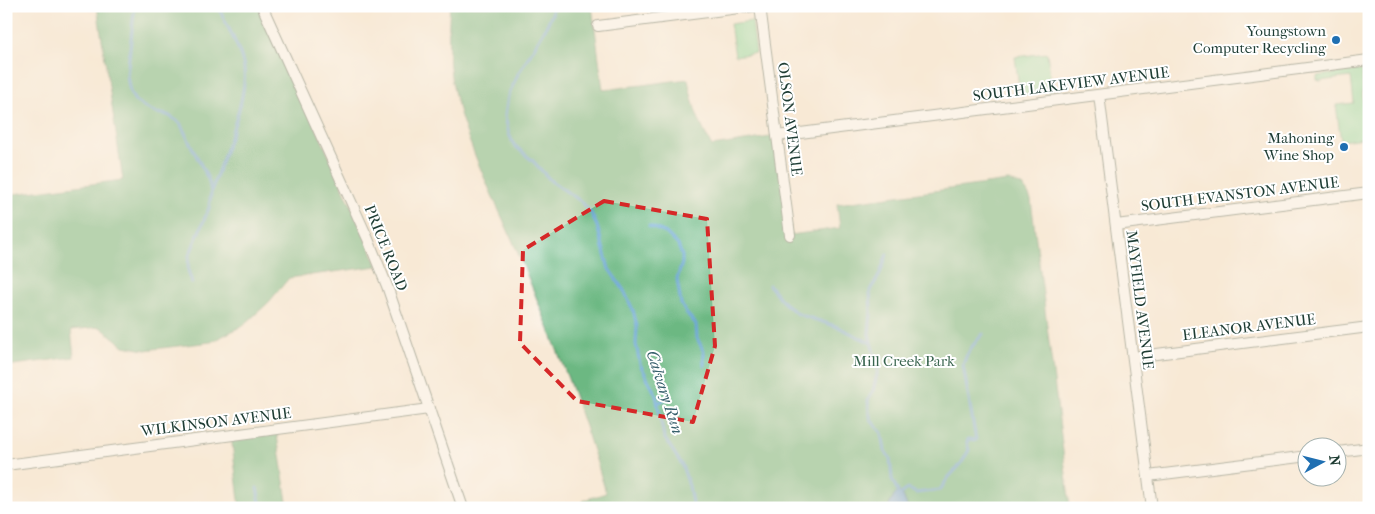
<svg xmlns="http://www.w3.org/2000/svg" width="1375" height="514" font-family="'IM FELL French Canon',serif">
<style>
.green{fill:#85d89a;stroke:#528a67}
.forest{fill:#6cb882;stroke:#467a5b}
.water{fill:#65a1d5;stroke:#426f84}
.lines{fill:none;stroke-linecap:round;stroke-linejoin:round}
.stream{stroke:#65a1d5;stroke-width:3}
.minor-casing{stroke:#6b796d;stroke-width:12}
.minor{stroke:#fff;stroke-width:10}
.marked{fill:none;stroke:#d62828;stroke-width:4;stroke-dasharray:10 6;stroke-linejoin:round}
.poi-dot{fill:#1f6fb2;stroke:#fff;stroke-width:2}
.labels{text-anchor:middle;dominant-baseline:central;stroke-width:4;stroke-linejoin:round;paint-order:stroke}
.poi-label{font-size:15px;fill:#1f3d34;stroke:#fff;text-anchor:end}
.street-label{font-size:15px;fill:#1f3d34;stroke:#fff}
.park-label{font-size:15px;fill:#38644e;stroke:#fff}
.water-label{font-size:16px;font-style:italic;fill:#38606c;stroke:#fff}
</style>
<rect width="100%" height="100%" fill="#fff"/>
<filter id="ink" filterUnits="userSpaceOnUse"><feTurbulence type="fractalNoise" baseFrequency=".02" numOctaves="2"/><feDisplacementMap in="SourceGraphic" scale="10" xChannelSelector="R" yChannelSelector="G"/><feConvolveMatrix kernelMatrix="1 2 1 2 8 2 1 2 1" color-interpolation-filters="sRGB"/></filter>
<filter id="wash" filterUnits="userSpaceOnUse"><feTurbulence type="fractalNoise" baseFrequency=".0096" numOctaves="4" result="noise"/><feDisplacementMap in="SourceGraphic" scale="20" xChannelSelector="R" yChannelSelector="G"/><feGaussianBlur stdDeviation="1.12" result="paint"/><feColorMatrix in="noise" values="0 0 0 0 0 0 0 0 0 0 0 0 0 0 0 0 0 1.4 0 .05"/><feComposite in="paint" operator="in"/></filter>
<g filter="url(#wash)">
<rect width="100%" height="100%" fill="#f8e9d6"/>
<g class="green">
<polygon points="752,21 756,53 735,56 730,24"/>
<polygon points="1047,53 1052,91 1020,95 1015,57"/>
<polygon points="1362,70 1364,138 1341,141 1336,105 1354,103 1351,77 1320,81 1317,80 1317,76"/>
</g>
<g class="forest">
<polygon points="97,6 262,6 378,266 289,278 269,302 244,325 211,342 145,350 124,346 100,327 71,330 74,357 6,366 6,195 123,180"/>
<path d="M450 6H592L603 90 688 79C692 104 699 124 712 146L777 136 791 235 840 228 837 204 1008 181C1021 184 1026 187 1031 200L1070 506 1058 508H908L902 493 898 492 894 495 888 508H576L584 500 606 493C584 416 554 340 523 265 499 207 464 143 452 82 448 62 448 26 450 6Z"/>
<polygon points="276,429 288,508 240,508 231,435"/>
</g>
<polygon class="water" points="898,492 902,493 908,508 888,508 894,495"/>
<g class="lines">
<g class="stream">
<polyline points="553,6 552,14 544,31 518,74 508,96 505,116 509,134 514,145 533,161 551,181 582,202 591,213 597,226 609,269 623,289 633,310 637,326 636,344 640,364 656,395 664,437 682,465 689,486 693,508"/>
<polyline points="134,12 127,76 130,92 135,101 144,107 156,113 168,115 180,123 209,181 211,193 209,208 189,256 188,270 192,283"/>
<path d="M212 190C221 157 251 96 243 63 238 43 226 25 218 6"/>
<polyline points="649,226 666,233 678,245 682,256 682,263 677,279 681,304 686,313 696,324 697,338 704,352 704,366"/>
<polyline points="887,254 879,276 870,290 871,313 869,334 878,370 873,391 868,400 869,412 871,420 882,433 885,451 890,458 892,479 898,492"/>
<polyline points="769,285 784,303 798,314 838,327 871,343"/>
<polyline points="658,403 667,398"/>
<polyline points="257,488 261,508"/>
<path d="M902 493 907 488 916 493 940 490 948 478 961 464 969 450 967 443 968 439 976 440 963 365C967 351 974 344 983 334"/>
</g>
</g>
</g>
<g filter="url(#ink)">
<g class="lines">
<g class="minor-casing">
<g id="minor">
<polyline points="262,6 368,239 387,286 463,508"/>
<polyline points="760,6 790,235"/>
<polyline points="598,26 755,6"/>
<polyline points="1099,95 1152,508"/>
<polyline points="777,136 1369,60"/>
<polyline points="1116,225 1369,193"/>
<polyline points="1133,357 1369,327"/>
<polyline points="1338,452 1369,448"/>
<polyline points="6,465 429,409"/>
<polyline points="1148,476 1308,456"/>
</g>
</g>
<use href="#minor" class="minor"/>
</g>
</g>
<path d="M0 0H1375V514H0ZM604 201 707 219 715 346 693 422 577 401 520 343 523 250Z" fill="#f8e9d6" fill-opacity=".55" fill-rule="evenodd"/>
<path class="marked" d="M604 201 707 219 715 346 693 422 577 401 520 343 523 250Z"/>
<g class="poi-dot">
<circle cx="1336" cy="40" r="5"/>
<circle cx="1344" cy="147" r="5"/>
</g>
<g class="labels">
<g class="poi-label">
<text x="1326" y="31">Youngstown<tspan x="1326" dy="17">Computer Recycling</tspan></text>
<text x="1334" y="138">Mahoning<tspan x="1334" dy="17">Wine Shop</tspan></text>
</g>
<g class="street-label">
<text transform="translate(1071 84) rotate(-7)">SOUTH LAKEVIEW AVENUE</text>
<text transform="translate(790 119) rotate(83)">OLSON AVENUE</text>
<text transform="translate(1240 194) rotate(-7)">SOUTH EVANSTON AVENUE</text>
<text transform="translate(386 248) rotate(68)">PRICE ROAD</text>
<text transform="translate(1140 300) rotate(83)">MAYFIELD AVENUE</text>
<text transform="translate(1249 327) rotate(-7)">ELEANOR AVENUE</text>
<text transform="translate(216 422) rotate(-7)">WILKINSON AVENUE</text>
</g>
<g class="park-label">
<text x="904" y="361">Mill Creek Park</text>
</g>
<g class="water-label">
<text transform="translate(665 392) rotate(72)">Calvary Run</text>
</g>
</g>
<rect width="1375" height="514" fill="none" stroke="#fff" stroke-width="25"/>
<g transform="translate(1322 462) rotate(83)"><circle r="24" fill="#ffffff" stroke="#a5b1ae"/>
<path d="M0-4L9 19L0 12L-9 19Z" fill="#1f6fb2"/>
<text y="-8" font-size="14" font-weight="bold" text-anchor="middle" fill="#1f3d34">N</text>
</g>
</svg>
